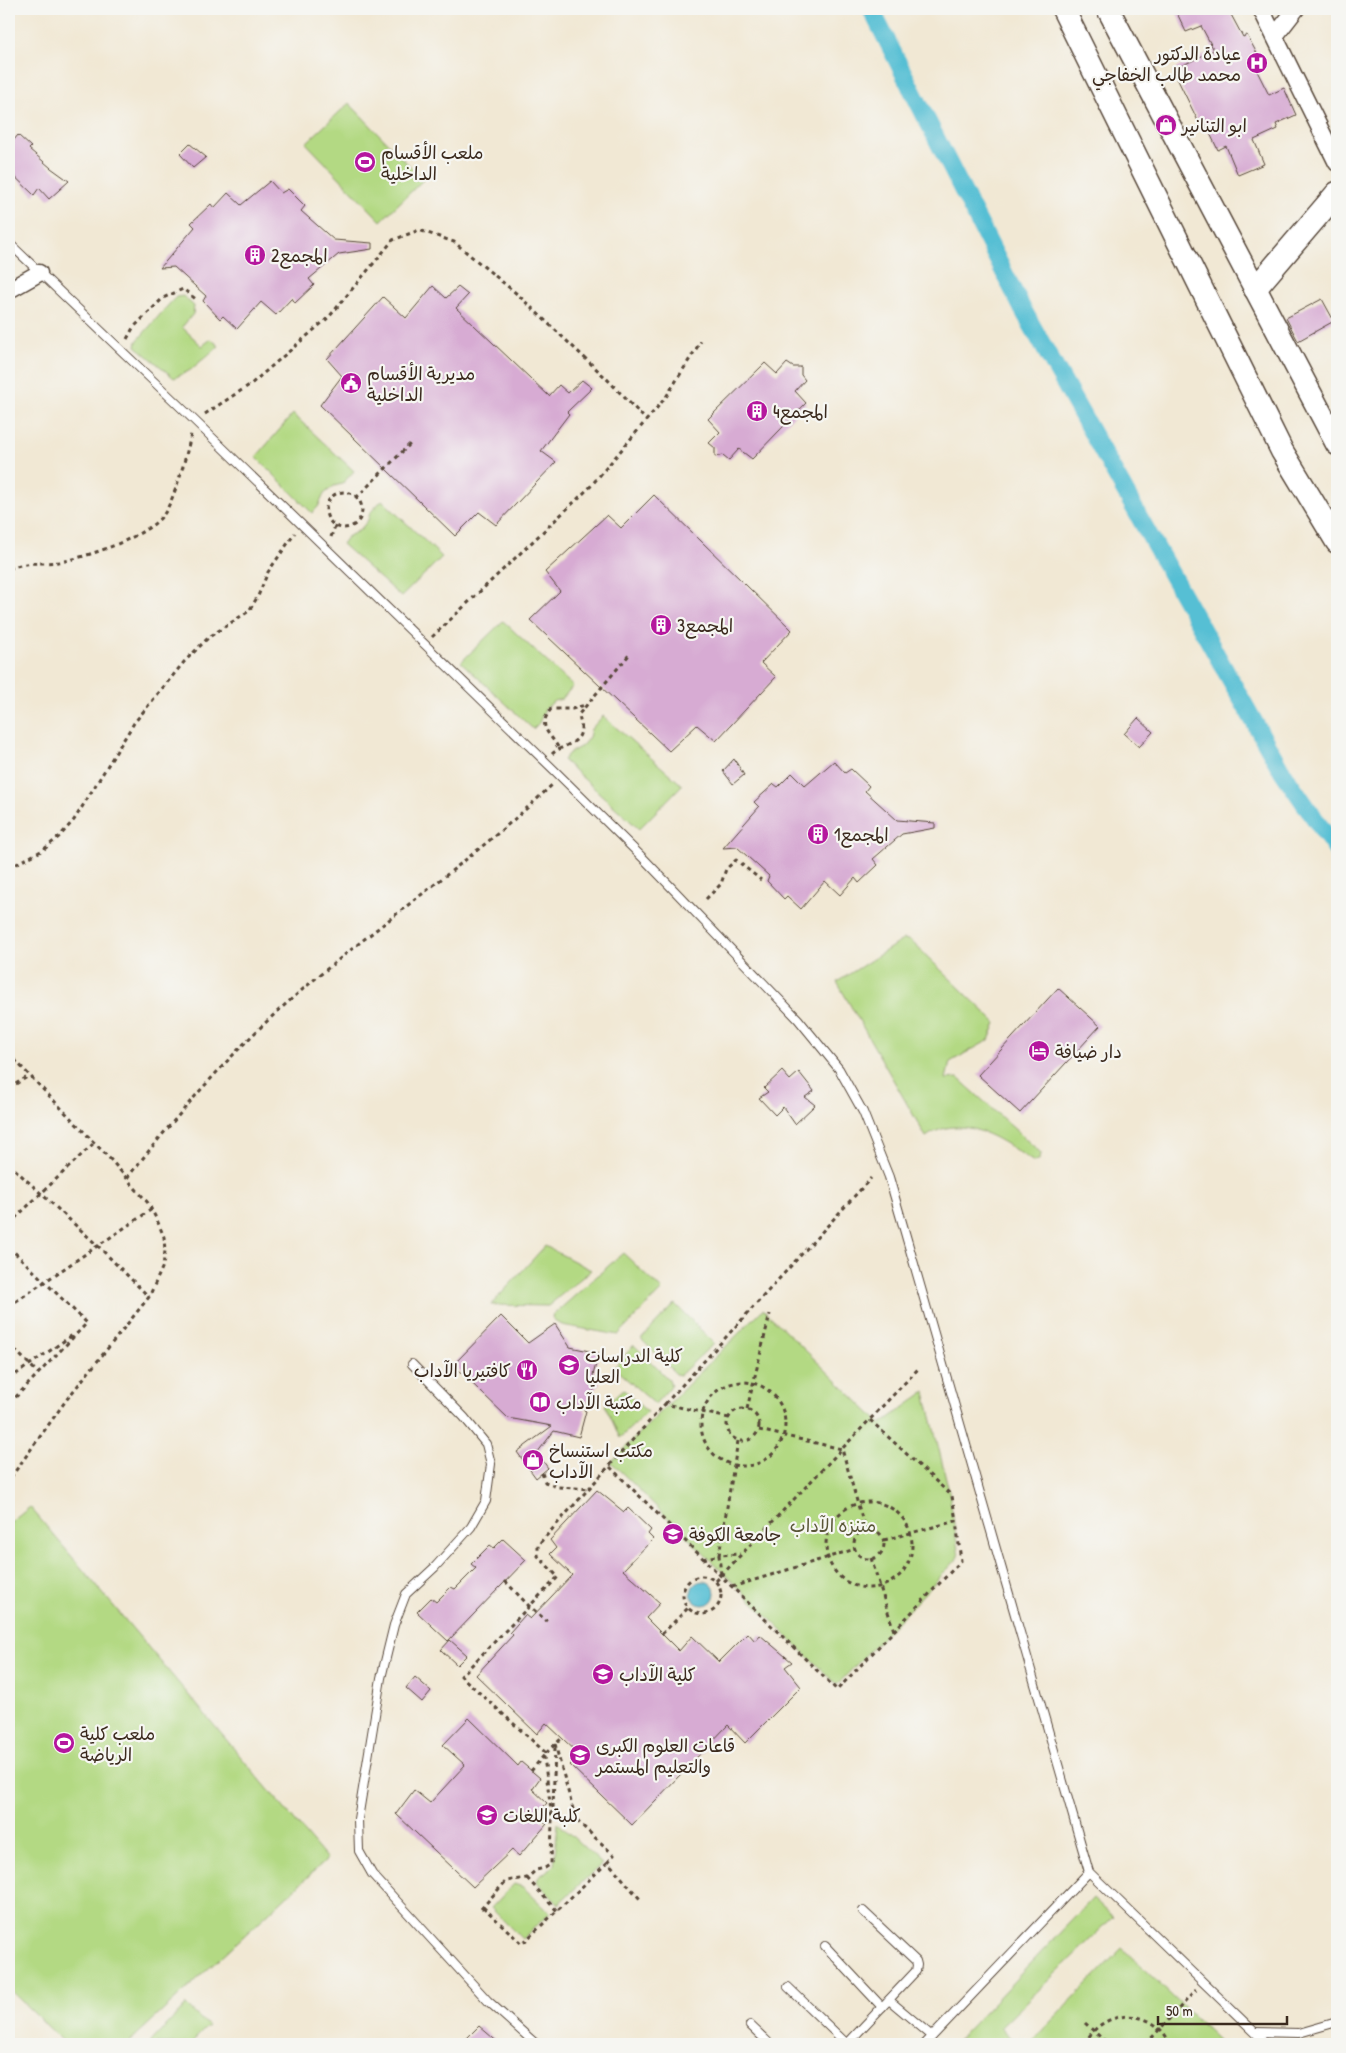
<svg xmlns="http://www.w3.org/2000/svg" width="1346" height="2053" font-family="'Patrick Hand','Playpen Sans Arabic',sans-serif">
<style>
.green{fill:#b3d983;stroke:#778250}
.water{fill:#57bfd4;stroke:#497479}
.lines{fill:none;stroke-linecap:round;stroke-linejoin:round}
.canal{stroke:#57bfd4;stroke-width:18}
.building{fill:#d7abd3}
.lane-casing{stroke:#564639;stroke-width:10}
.street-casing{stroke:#564639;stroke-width:19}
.secondary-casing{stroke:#564639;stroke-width:25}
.path{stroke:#564639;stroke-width:3;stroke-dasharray:4 4;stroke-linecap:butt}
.lane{stroke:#fff;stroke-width:8}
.street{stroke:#fff;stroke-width:16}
.secondary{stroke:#fff;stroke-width:22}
.labels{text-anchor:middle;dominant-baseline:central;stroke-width:4.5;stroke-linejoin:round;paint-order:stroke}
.poi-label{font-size:18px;fill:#3b2a1e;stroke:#f6f6f2;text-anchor:start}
.park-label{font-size:18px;fill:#595637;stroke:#f6f6f2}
</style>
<rect width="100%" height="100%" fill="#f6f6f2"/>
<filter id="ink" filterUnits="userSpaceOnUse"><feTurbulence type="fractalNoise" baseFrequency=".02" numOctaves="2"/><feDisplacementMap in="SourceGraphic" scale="10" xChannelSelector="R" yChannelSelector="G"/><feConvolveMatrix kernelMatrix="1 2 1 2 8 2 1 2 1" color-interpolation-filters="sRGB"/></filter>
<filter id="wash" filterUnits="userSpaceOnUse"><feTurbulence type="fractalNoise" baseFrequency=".0096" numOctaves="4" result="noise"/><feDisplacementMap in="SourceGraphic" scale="20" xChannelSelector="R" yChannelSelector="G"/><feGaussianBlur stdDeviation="1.12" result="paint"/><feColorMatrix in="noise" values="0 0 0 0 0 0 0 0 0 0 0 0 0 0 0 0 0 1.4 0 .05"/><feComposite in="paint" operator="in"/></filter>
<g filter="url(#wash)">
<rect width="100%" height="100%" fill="#f1e8d4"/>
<g class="green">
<polygon points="349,103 423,180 381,221 306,143"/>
<polygon points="183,296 194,306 193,314 182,327 202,346 211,339 219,346 189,371 174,378 136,346 137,341 171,302 176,297"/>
<polygon points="293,414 354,471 342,484 334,486 324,494 318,507 312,513 256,457"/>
<polygon points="382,500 442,557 401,597 342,544 347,537 360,530 368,520 370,513"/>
<polygon points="503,621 573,686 562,699 554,701 545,709 539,723 533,729 461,662"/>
<polygon points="603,716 682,785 639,829 563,760 569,753 582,746 589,737 591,729"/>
<path d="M904 939 911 941 996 1023 989 1040 950 1062 946 1079 958 1078 1041 1153 1040 1159 1034 1162C1002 1141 963 1111 926 1137L837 982Z"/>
<polygon points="545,1246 591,1270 548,1306 491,1305"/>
<polygon points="623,1253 662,1290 618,1335 562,1325 553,1319 552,1316"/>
<polygon points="675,1304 714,1343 680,1375 676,1374 641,1339"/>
<polygon points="763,1309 881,1424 925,1392 949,1491 959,1557 837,1685 611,1462"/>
<polygon points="634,1345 669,1380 671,1386 655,1404 614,1368"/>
<polygon points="623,1389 647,1412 620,1438 605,1405"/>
<polygon points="30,1507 327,1859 127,2044 66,2044 9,1989 9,1524"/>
<polygon points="558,1823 602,1864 558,1904 537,1882 538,1878 554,1865"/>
<polygon points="514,1884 523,1887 550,1913 522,1939 491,1908"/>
<polygon points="1093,1898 1113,1917 1000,2028 1017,2044 954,2044"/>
<polygon points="1122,1948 1222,2044 1029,2044"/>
<polygon points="186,2005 208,2026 190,2044 149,2044"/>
</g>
<circle class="water" cx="703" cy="1593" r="12"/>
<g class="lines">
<polyline class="canal" points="871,9 1022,308 1280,768 1337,851"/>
</g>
<g id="blocks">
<g class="building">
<polygon points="1175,9 1228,9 1243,37 1247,35 1261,61 1254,65 1269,95 1284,88 1296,115 1276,124 1278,129 1254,140 1264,164 1238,175 1226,146 1218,150 1204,121 1199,123 1173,70 1214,50 1201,26 1186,32"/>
<polygon points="18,135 31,147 29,149 51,168 69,181 49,199 39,188 34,195 9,171 9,146"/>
<polygon points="190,144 206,157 193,168 180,154"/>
<polygon points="270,181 281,193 288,189 305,206 301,211 334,240 372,243 372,249 339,254 309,279 314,285 295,303 292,298 276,315 261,302 237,329 223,316 220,319 203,301 206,296 174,267 160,268 195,227 191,223 211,204 214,208 228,193 241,205"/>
<polygon points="433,286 446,298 458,287 468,295 456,308 549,396 559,385 568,393 582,380 592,388 567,412 569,414 541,451 556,462 496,525 479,512 455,536 320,405 342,376 327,359 383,297 406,318"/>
<polygon points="1322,299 1334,321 1298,341 1286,318"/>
<polygon points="765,363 777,374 787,363 793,367 801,367 801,375 805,380 795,391 806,403 752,459 739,449 729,460 723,455 715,457 715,448 709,443 720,432 708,419"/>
<polygon points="654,495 792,630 761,663 776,677 716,741 697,725 669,751 530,620 560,591 545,572 607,515 621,528"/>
<polygon points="1138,718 1153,732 1139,747 1124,734"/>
<polygon points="734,759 744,775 733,784 723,771"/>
<polygon points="834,761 845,773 851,769 869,786 865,791 897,820 935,823 935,828 902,834 873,859 878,865 859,883 855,878 840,895 825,881 801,909 787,896 784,899 767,881 769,876 737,847 723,848 759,807 754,802 774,784 778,787 792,773 805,786"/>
<polygon points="1058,988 1100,1026 1020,1113 978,1075"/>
<polygon points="782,1071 790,1080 799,1072 814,1091 805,1097 815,1105 795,1124 783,1107 775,1115 759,1098 768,1092 764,1088"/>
<polygon points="501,1316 528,1343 555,1324 570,1347 599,1353 593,1375 600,1383 591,1393 584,1410 586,1411 579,1437 554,1431 537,1453 548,1468 536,1478 517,1452 552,1426 508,1418 453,1365"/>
<polygon points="597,1490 624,1512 628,1508 651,1530 648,1534 653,1539 623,1570 660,1603 646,1618 679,1651 692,1636 719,1662 748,1633 755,1641 760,1635 792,1662 785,1667 801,1687 745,1743 728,1725 632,1825 570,1765 580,1755 546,1723 537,1734 476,1675 513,1635 510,1632 525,1615 530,1619 572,1575 550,1554 556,1548 550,1540"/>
<polygon points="503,1539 526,1560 448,1641 417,1612 431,1598 436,1602 451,1587 455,1589 476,1568 471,1564 490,1545 494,1548"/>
<polygon points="450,1640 467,1655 457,1665 441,1650"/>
<polygon points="415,1677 431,1691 422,1702 406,1688"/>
<polygon points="469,1718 518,1766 521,1762 540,1778 532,1789 547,1803 536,1815 547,1824 519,1856 512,1850 473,1887 396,1814 414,1790 430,1803 465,1765 443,1745"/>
<polygon points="479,2026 500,2044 461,2044"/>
</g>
</g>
</g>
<g filter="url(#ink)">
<use href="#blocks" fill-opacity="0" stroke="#564639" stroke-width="1"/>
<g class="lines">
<g class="lane-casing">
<g id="lane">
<polyline points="9,243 194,420 554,770 644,859 798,1019 839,1069 863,1112 889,1177 1089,1872 1267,2044"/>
<polyline points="412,1364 464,1417 486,1444 491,1464 486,1501 471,1527 435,1567 406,1594 394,1625 381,1678 358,1819 359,1851 372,1874 488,2001 536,2044"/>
<polyline points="825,1946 882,2007"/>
<polyline points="788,1987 847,2044"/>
<polyline points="889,2000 932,2036"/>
<polyline points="750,2025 770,2044"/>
<polyline points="1256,2032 1299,2033 1337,2022"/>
<polyline points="847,2044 916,1971 917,1965 916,1961 863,1911"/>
<polyline points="925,2044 1089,1872"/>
</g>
</g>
<g class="street-casing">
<g id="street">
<polyline points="1261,9 1337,163"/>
<polyline points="1275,36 1296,9"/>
<polyline points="9,290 39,273"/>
</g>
</g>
<g class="secondary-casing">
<g id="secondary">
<polyline points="1063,9 1282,451 1337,542"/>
<polyline points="1108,9 1337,444"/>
<polyline points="1255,289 1337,193"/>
</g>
</g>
<g class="path">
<polyline points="127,339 133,328 163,298 183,289 197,300"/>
<polyline points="205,414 251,384 329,317 393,240 419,230 454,242 517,294 606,378 646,420"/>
<circle cx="344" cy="510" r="18"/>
<polyline points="356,498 411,443"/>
<polyline points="331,537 335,526"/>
<path d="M9 569C26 560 47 565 65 561 92 555 148 536 164 514 175 498 187 454 191 434"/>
<polyline points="432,637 590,487 666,397 701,341"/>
<path d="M558 747C549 732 537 727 551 709H572L585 705"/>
<path d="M552 754C562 744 582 745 581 727 581 723 579 718 579 714L629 655"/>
<polyline points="9,868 43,850 60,836 74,820 134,723 184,662 209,637 249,611 258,596 268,572 295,533"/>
<polyline points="706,899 721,884 726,869 736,860 761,880"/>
<polyline points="9,1054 111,1160 148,1203 157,1220 164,1237 165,1251 163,1266 149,1297 67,1399 9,1480"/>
<polyline points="9,1088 29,1076"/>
<polyline points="9,1164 97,1245 149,1297"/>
<path d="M127 1178C170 1124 215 1071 265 1023 356 938 462 871 553 784"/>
<polyline points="9,1224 94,1143"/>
<polyline points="9,1247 87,1323 9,1404"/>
<polyline points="9,1306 152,1209"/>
<polyline points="9,1344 38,1373"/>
<polyline points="9,1379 74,1334"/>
<circle cx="743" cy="1424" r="42"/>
<polyline points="665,1404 871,1178"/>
<circle cx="743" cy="1425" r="16"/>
<polyline points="747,1409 770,1314"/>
<polyline points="870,1420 952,1496 956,1521"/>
<polyline points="759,1430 842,1449 865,1529"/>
<polyline points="738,1441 719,1555 740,1554"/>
<polyline points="610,1467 837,1690 961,1561 956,1521 884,1540"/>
<polyline points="542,1473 545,1482 557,1487 589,1489"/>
<circle cx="869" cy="1545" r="43"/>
<circle cx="869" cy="1544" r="15"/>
<polyline points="871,1558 894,1631"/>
<polyline points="703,1559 719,1555 721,1575"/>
<circle cx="702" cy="1595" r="19"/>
<polyline points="505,1581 529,1606 547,1621"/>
<polyline points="716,1581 918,1369"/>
<polyline points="732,1587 855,1549"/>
<polyline points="662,1634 688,1608"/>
<polyline points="555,1744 576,1820 614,1855 608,1862 640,1899"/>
<polyline points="546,1753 562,1738"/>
<polyline points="531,1771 546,1753 461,1676 558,1577 538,1556 538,1545 665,1404 729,1418"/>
<polyline points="553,1808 555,1747"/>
<polyline points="527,1878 557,1911"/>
<polyline points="483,1907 522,1944 608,1862"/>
<polyline points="481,1909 506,1881 527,1878 536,1870 545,1868 551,1864 552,1818 544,1757"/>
<polyline points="1085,2023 1108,2044"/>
<path d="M1085 2044C1101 2008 1154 2006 1170 2044"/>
<polyline points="1122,2044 1132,2044"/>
<polyline points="1146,2044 1196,1990"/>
</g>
<use href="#lane" class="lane"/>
<use href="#street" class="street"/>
<use href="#secondary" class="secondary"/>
</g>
</g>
<defs>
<g id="hospital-disc" transform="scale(1.125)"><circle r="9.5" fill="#b5179e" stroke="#f6f6f2"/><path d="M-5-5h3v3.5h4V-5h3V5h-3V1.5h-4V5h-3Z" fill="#fff"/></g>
<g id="shop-disc" transform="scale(1.125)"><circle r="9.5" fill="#b5179e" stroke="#f6f6f2"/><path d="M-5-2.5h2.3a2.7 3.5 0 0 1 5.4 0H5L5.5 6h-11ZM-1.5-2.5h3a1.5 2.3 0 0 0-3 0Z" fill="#fff"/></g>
<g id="stadium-disc" transform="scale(1.125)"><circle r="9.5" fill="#b5179e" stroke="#f6f6f2"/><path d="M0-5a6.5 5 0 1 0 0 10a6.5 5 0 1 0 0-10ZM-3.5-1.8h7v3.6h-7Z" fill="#fff"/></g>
<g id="building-disc" transform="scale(1.125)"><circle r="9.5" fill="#b5179e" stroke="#f6f6f2"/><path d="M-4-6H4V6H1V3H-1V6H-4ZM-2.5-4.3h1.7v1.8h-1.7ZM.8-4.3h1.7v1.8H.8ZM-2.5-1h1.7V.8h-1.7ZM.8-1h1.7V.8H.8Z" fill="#fff"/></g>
<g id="civic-disc" transform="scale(1.125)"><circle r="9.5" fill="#b5179e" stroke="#f6f6f2"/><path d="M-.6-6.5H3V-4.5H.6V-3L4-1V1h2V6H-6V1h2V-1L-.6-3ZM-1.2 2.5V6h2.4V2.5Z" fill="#fff"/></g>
<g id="hotel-disc" transform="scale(1.125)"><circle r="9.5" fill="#b5179e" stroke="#f6f6f2"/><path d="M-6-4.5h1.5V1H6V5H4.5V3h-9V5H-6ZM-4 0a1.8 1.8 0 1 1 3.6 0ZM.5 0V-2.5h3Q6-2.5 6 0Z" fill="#fff"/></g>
<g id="university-disc" transform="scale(1.125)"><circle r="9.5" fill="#b5179e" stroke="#f6f6f2"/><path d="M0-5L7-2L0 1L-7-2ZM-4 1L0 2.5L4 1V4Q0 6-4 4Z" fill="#fff"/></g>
<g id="restaurant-disc" transform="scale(1.125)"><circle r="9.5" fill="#b5179e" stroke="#f6f6f2"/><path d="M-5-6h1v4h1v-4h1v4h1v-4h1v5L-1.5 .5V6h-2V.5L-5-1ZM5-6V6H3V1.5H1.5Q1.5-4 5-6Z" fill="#fff"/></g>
<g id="library-disc" transform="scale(1.125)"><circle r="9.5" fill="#b5179e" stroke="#f6f6f2"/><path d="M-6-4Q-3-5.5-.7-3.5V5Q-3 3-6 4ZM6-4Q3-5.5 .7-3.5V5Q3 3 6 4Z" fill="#fff"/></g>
</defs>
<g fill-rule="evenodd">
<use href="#hospital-disc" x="1257" y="63"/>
<use href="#shop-disc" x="1166" y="125"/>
<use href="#stadium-disc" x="365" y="162"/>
<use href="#building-disc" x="255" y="255"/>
<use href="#civic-disc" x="351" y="383"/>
<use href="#building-disc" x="757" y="411"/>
<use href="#building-disc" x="661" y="625"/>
<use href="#building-disc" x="818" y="834"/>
<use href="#hotel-disc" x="1039" y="1051"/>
<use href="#university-disc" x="569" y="1365"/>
<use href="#restaurant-disc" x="527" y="1370"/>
<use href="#library-disc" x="540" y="1402"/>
<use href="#shop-disc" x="533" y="1460"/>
<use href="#university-disc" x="673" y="1534"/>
<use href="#university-disc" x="603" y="1674"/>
<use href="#stadium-disc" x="64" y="1743"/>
<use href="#university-disc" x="580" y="1755"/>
<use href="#university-disc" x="487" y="1815"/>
</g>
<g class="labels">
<g class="poi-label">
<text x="1241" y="53" text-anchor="end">عيادة الدكتور<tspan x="1241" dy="21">محمد طالب الخفاجي</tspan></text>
<text x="1182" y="125">ابو التنانير</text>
<text x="381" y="152">ملعب الأقسام<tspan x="381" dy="21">الداخلية</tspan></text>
<text x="271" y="255">المجمع2</text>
<text x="367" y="373">مديرية الأقسام<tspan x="367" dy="21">الداخلية</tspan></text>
<text x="773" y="411">المجمع4</text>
<text x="677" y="625">المجمع3</text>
<text x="834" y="834">المجمع1</text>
<text x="1055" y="1051">دار ضيافة</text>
<text x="585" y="1355">كلية الدراسات<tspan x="585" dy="21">العليا</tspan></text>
<text x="511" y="1370" text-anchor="end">كافتيريا الآداب</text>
<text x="556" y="1402">مكتبة الآداب</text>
<text x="549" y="1450">مكتب استنساخ<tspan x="549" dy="21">الآداب</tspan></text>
<text x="689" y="1534">جامعة الكوفة</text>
<text x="619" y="1674">كلية الآداب</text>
<text x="80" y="1733">ملعب كلية<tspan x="80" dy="21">الرياضة</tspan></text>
<text x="596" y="1745">قاعات العلوم الكبرى<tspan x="596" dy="21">والتعليم المستمر</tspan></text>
<text x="503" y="1815">كلبة اللغات</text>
</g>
<g class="park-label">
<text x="833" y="1525">متنزه الآداب</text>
</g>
</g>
<rect width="1346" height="2053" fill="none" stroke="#f6f6f2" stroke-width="30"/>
<path d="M1158 2016v8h129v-8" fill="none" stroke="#3b2a1e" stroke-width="2.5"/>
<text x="1166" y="2016" font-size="15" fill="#3b2a1e" stroke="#f6f6f2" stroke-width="4" paint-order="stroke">50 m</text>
</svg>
